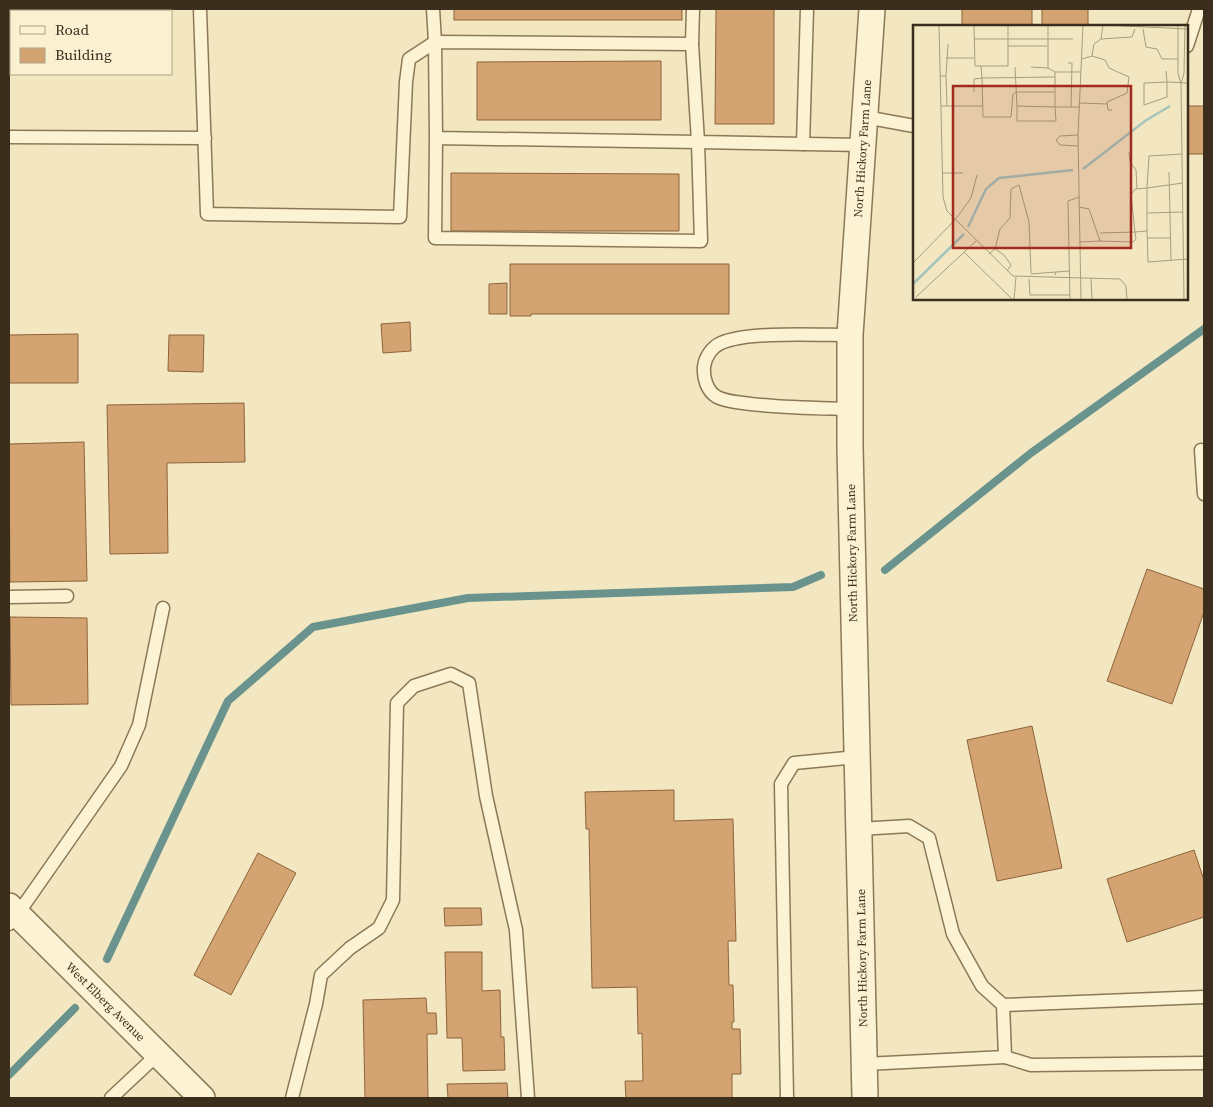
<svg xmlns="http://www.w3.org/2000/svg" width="1213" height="1107" font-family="'Source Serif 4',serif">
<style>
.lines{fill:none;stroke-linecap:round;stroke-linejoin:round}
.stream{stroke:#69938c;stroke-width:8}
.building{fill:#d4a372;stroke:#8e633a}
.service-casing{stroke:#8d7856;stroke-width:15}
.minor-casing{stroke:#8d7856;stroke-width:28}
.service{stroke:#fcf3d4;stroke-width:12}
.minor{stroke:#fcf3d4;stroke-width:25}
.labels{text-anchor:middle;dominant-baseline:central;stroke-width:4.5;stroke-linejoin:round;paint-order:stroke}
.street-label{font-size:12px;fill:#3b2e1c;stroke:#f9f1d0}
.inset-river{fill:none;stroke:#a3c4bd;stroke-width:2.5}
.inset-road{fill:none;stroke:#a99d7e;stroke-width:1}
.view{fill:#a22b20;fill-opacity:0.15;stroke:#a22b20;stroke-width:2.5}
.inset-edge{fill:none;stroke:#3b2e1c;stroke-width:2.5}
</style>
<rect width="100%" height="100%" fill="#f2e7c0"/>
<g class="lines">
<g class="stream">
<polyline points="885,570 1031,453 1204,329"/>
<polyline points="107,959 228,701 313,627 468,598 793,587 821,575"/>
<polyline points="9,1075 75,1008"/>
</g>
</g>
<g class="building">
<polygon points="9,9 111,9 111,11 11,11 11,52 9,52"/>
<rect x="454" y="9" width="228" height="11"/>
<polygon points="716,9 774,9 774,124 715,124"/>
<rect x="962" y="9" width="70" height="17"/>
<rect x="1042" y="9" width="46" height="17"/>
<polygon points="661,61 661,120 477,120 477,62"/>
<rect x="1187" y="106" width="17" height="48"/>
<polygon points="451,173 679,174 679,231 451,231"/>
<polygon points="510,264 729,264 729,314 531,314 531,316 510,316"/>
<polygon points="507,283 507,314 489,314 489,284"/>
<polygon points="410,322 411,351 383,353 381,324"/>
<polygon points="78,334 78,383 9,383 9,335"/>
<polygon points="169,335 204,335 203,372 168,371"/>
<polygon points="244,403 245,462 167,463 168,553 110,554 107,405"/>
<polygon points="84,442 87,581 10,582 9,444"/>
<polygon points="1147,569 1204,589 1204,612 1172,704 1107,681"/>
<polygon points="10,617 87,618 88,704 11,705"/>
<polygon points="1032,726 1062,868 997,881 967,740"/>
<polygon points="674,790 674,821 733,819 736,941 728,941 729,985 733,985 734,1022 732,1022 732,1029 740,1029 741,1074 732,1074 732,1098 626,1098 625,1081 643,1081 642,1033 638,1034 637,987 592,988 589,829 586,829 585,792"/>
<polygon points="1194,850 1204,880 1204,917 1127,942 1107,879"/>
<polygon points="258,853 296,873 231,995 194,975"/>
<polygon points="444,908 481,908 482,925 445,926"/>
<polygon points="445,952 482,952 482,991 500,990 501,1037 504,1037 505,1070 463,1071 462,1038 447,1038"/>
<polygon points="426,998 427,1013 436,1013 437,1034 427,1034 428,1098 365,1098 363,1000"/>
<polygon points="507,1083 508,1098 448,1098 447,1084"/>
</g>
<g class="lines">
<g class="service-casing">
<g id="service">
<polyline points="200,9 207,214 400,217 406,82 409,59 435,42 692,44"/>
<polyline points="433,9 435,42 436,138 698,142 701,241 435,238 436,138"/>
<polyline points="693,9 692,44 698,142 863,145"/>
<polyline points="142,11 142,9"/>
<polyline points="1187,46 1199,9"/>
<polyline points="865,117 914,126"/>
<polyline points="9,137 205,138"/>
<polyline points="803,144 807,9"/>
<path d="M850 409C814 408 778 408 743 403 735 402 725 401 717 397 707 391 703 378 704 367 705 357 712 347 721 343 748 331 818 335 850 335"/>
<polyline points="1201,450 1204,494"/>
<polyline points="9,597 67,596"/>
<polyline points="859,829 909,826 929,838 953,934 982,986 1003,1005 1005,1057 865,1064"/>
<polyline points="9,924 17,915 121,766 139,725 163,608"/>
<polyline points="1003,1005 1204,997"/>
<polyline points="1005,1057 1031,1065 1204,1063"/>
<polyline points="111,1098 158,1054"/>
<polyline points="292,1098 316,1004 321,975 350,948 379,928 393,900 397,703 414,686 451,674 469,683 486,796 516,930 528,1098"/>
<polyline points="787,1098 781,784 794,763 857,757"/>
</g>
</g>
<g class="minor-casing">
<g id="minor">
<path id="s1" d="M9 906 202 1098"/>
<path id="s2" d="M865 1098 850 447V335L872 9"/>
</g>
</g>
<use href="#service" class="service"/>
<use href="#minor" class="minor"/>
</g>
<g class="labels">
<g class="street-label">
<text stroke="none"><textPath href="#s2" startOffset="950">North Hickory Farm Lane</textPath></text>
<text transform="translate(852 553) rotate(-91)">North Hickory Farm Lane</text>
<text transform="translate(862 958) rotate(-91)">North Hickory Farm Lane</text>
<text stroke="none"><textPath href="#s1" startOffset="136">West Elberg Avenue</textPath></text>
</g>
</g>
<g transform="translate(913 25)">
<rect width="275" height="275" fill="#f2e7c0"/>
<path class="inset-river" d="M170 144 232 96 257 81M55 202 73 164 86 153 160 145M0 259 51 209"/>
<path class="inset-road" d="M26 0 30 172 34 186 100 251 207 254 213 261 214 275M61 0 62 41H95V0M191 0 275 4M265 1V48L268 59M230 4 233 22 244 24 249 34H265M61 14H160M188 14 219 12 222 4M95 21H134M179 31 192 35 196 43 216 52 214 68 194 77 195 85H199M33 33H61M169 34 179 31 181 19 188 14 190 0M155 38H159L158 82M102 42 104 81 142 82 143 96H104V81M118 42 135 43V0M135 43 142 47H168M253 46 254 57 275 58M142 47V82H167M27 51H33L35 19M33 51 34 81M254 57V72L231 80V58ZM61 67V54L69 53 68 41M141 67H104L100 69 98 92H70L69 53 142 52M167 78 194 79M28 81H70M165 121 147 120 143 115 147 111 165 110M216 127 217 137 223 145 224 164M269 129 236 131 234 163 270 158M256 147 258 236M29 148H50M234 163V206L222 207 218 170 222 164ZM166 182 176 184 187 216 167 217M234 188 270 187M234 206 235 237 275 234M187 208 222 207 223 214 220 217 187 216M234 213H257M82 224 87 204 97 193 98 164 106 160 116 197 118 248M51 227 100 275M76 229 82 224 91 230 98 240 94 246M0 238 42 195 58 173 64 150M118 249 143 247M142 250 143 247 156 246M116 254 117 270H157M178 254 179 275M3 272 63 216M101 275 103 252M157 275 155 176 166 172M168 275 165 110 170 0M271 275 268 59 271 48 272 0"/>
<path class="view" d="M40 61H218V223H40Z"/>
<rect width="275" height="275" class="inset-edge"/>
</g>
<rect width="1213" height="1107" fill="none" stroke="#3b2e1c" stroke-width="20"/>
<rect x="10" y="10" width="162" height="65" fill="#f9f1d0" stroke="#ada388"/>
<rect x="20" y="26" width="25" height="8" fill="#fcf3d4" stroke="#ada388"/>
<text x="55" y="35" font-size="15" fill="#3b2e1c">Road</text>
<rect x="20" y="48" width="25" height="15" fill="#d4a372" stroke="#ada388"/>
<text x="55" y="60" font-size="15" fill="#3b2e1c">Building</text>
</svg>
